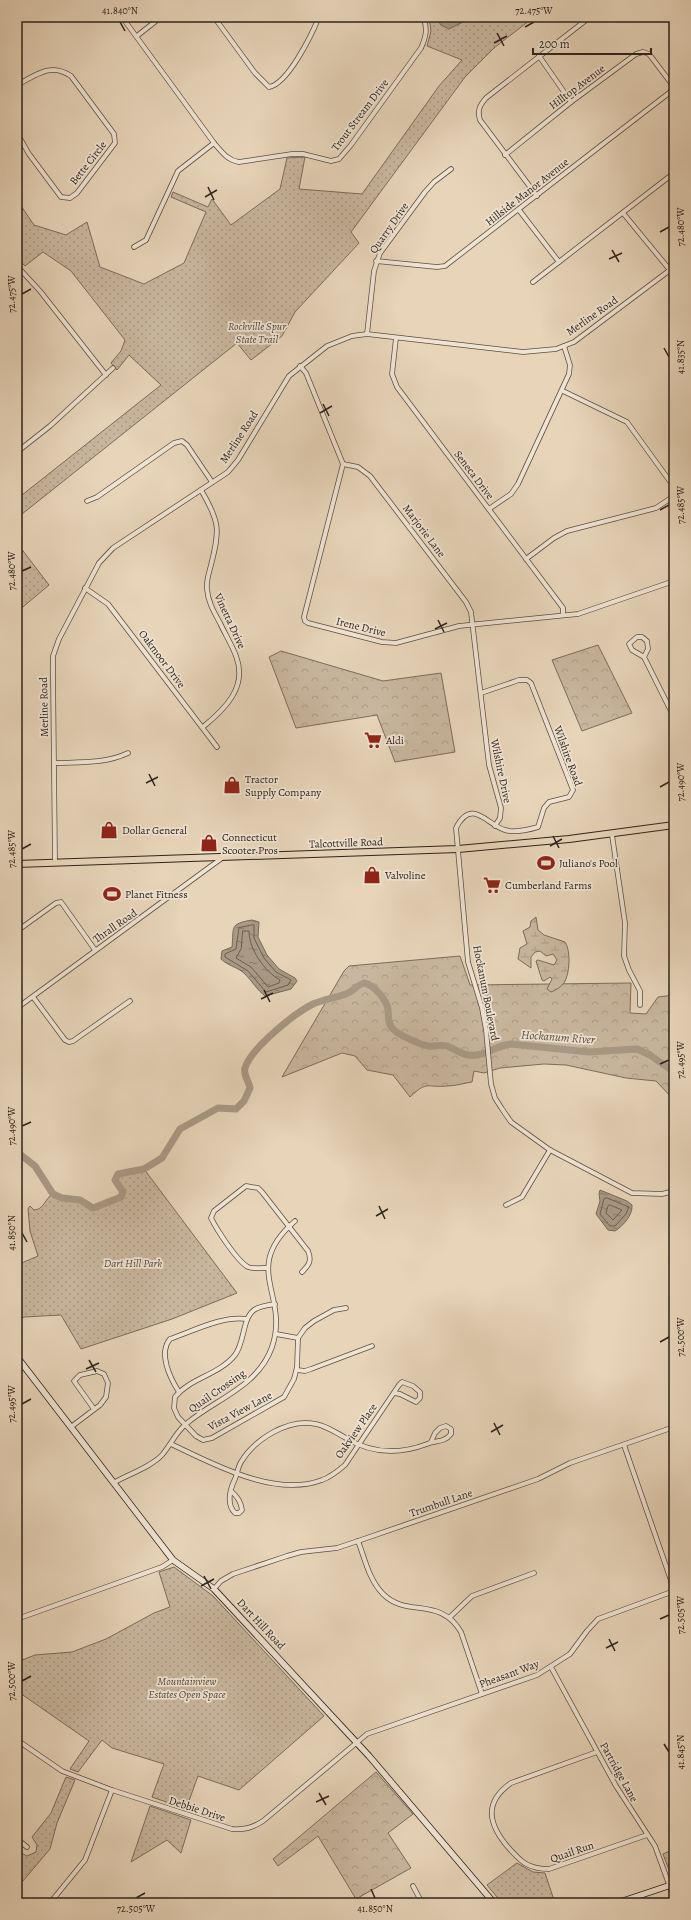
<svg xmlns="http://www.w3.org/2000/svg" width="691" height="1920" font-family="Alegreya,serif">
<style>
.forest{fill:url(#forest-crowns);stroke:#7b6c5d}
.wetland{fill:url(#wetland-marsh);stroke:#7b6c5d}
.park{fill:url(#park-dots);stroke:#7b6c5d}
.water{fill:url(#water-ripples);stroke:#77695a}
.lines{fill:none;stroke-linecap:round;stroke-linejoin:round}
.shore{stroke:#6b5e50;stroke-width:1}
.river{stroke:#a89884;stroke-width:7}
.street-casing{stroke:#5c4f43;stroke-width:5.5}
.secondary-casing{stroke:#2e231c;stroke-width:7}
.primary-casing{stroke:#2e231c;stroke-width:8}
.street{stroke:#efe3d2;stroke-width:4}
.secondary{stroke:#efe3d2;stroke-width:5.5}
.primary{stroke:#e7d4b9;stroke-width:6}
.ticks{fill:none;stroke:#2e231c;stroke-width:1.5}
.labels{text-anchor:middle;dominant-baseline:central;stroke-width:3.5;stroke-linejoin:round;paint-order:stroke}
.street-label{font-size:11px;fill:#2e231c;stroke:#efe3d2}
.park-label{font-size:11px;font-style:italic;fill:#54483c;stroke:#efe3d2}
.poi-label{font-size:11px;fill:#2e231c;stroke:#efe3d2;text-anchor:start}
.water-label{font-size:12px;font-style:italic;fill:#594c40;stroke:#efe3d2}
.neatline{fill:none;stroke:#2e231c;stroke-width:1.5}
.ticks-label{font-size:10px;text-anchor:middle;fill:#2e231c}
</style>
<defs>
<pattern id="forest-crowns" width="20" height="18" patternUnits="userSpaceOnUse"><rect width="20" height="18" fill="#c8b69e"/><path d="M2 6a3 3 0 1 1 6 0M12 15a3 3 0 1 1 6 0" fill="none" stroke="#ac9c88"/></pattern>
<pattern id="wetland-marsh" width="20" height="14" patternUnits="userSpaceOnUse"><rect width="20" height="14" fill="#c8b69e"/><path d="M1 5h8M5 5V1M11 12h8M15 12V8" fill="none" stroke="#ac9c88"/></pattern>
<pattern id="park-dots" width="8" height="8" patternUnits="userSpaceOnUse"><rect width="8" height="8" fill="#c8b69e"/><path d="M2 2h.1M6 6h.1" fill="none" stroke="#ac9c88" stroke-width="1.8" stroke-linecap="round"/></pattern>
<pattern id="water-ripples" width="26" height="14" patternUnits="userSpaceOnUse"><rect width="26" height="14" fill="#a89884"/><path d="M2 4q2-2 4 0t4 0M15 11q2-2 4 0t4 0" fill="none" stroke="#897c6b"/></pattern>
</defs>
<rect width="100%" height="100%" fill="#e7d4b9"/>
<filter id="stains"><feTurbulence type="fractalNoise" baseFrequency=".005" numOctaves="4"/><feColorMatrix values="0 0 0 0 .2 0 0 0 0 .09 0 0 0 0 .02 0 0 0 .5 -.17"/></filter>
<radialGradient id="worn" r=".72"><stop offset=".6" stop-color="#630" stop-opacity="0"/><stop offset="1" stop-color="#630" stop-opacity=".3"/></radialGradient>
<g class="forest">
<polygon points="598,645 632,713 582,731 552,660"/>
<polygon points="281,651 383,681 441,673 455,752 395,762 377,715 296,728 269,657"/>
<path d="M460 956 470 985 631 983 630 1013 646 1014 658 997 674 995V1100L656 1081 626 1078 566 1065 544 1064 500 1068 484 1073 474 1071 472 1082C464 1083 456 1086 447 1086 426 1088 428 1080 410 1097L393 1075 367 1070 355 1056 342 1053 282 1077 344 971 349 966Z"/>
<polygon points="376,1772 413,1814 388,1833 411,1868 356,1899 318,1836 278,1866 273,1859"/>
</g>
<path class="wetland" d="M536 917 538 930 544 935 565 942C571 950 570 974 564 983 561 987 556 990 551 992L547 989 552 979 550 977 544 981 542 980 536 961 538 960 554 965 557 960 553 954 546 956 540 951 535 952 531 957V968L518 959 520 948 527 944 523 931 530 927 531 921Z"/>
<g class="park">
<polygon points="429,17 534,17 494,48 465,77 351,232 359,243 295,312 282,336 251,360 237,343 17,518 17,499 161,385 129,355 117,370 111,363 121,351 125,340 71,271 43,252 25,266 17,258 17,200 34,225 66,235 87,222 100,267 144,284 184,263 206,212 171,197 173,192 208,207 212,199 231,225 280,189 287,158 305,157 299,189 362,194 439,86 462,60 427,46 431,31"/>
<polygon points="17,543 49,585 17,612"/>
<path d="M144 1169 237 1293 172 1319 81 1349 61 1315 24 1317 17 1321V1265L38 1256 30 1231 28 1209 30 1206 34 1210C44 1210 45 1198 53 1194L62 1198 80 1200 91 1208 108 1203 123 1195 122 1190 115 1180 117 1174Z"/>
<polygon points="174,1567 213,1596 324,1716 239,1790 198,1776 186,1809 152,1797 164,1764 112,1748 102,1740 78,1772 70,1769 89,1741 17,1691 17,1662 35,1655 72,1652 106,1639 154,1613 170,1607 159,1572"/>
<polygon points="66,1777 75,1780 57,1823 50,1849 17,1888 17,1853 19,1852 27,1856 36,1852 37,1845 32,1837 51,1813"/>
<polygon points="150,1806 191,1820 181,1853 167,1840 131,1862"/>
<polygon points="674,1849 674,1877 671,1875 663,1854"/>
<polygon points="517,1863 533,1872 545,1873 555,1903 502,1903 487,1885"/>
</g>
<g class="water">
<polygon points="435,17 473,17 449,29 441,25"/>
<path d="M252 920 259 922 258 937 267 955 279 969 295 978 297 981 291 989 265 996C257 990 252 981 245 974 238 967 228 966 221 959L222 951 232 947C234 927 229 924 252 920Z"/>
<path d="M600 1190 627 1201 632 1205C633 1215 623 1226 615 1231L608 1230 596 1214 600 1201 599 1194Z"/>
</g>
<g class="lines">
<g class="shore">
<polygon points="254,925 254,938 264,958 276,972 291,980 288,985 266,992 248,971 225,957 225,954 236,949 239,928"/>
<path d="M243 931H249C249 949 264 971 280 980L279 983 268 987 251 967 236 958 241 949Z"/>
<polygon points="607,1198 629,1207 626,1214 615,1226 610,1226 600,1214 604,1199"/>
<polygon points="610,1205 622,1210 613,1220 606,1213 608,1206"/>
</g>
<path class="river" d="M17 1152 35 1166 53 1194 62 1198 80 1200 93 1208 121 1197 123 1192 115 1180 118 1174 144 1169 162 1158 180 1129 218 1108 236 1109 244 1101 250 1088C249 1081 243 1075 245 1068 251 1048 295 1013 313 1004 324 999 335 998 346 994 352 992 357 985 364 983 374 985 386 999 388 1009 389 1016 387 1023 393 1029 398 1035 421 1045 429 1046 435 1047 441 1044 447 1046 458 1050 463 1057 476 1055 488 1054 498 1045 511 1044L589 1052 637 1049 650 1055 674 1072"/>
<g class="street-casing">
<g id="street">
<path d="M122 17 214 143C222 152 227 160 239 162L292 154H303L331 161 339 159 351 145 421 48C426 37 428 28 423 17"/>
<path d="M214 17 255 73 269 87C288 84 312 34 319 17"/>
<polyline points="137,36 161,17"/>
<polyline points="539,56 571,102"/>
<path d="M17 85C36 75 51 62 71 76L114 134 115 143 77 193 70 198 61 197 29 154 17 133"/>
<path d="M537 196 480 120C477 110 480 105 486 98L590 17"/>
<polyline points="519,210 559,262"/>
<polyline points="623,213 674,275"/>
<polyline points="134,247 146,240 178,171 214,143"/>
<polyline points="376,261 437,267 445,266 669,93 673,88 671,83 649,54 643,52 636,54 571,102 505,155"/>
<polyline points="17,266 40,291 106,375"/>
<polyline points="533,282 674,173"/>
<polyline points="367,334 374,271 380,253 425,192 434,182 451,169"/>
<polyline points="396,338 392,374 397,387 563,608 563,615"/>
<polyline points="300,366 306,373 343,464 304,617 305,621 308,623 382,642 396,643 459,626 578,614 674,581"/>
<polyline points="563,391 627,422 674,487"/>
<polyline points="17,452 50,426 113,368"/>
<polyline points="343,464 358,467 370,476 466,602 471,612 489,765 501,808 500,818 495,826"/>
<path d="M201 490C220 522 220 530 211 565 209 573 206 581 207 589 208 602 214 612 220 623 225 634 232 645 236 656 248 687 225 709 203 727"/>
<polyline points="87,501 97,497 174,443 182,441 187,445 212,482"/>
<polyline points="489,509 511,494 518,484 569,374 570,365 564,346"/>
<polyline points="526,559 554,538 567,531 656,508 674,496"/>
<polyline points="85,588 108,604 217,747"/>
<polyline points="644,657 648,649 647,641 642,637 637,637 629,644 632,650 644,657 674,717"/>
<path d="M481 693 519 680H527L531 683 573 790 569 797 549 802 544 808 538 827C528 830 515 833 505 830 487 825 472 797 456 828L468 962 482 1008 486 1030 491 1084 495 1098 502 1109 511 1122 550 1150 632 1193 662 1194 674 1191"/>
<path d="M55 763C79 762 105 764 128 753"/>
<polyline points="612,835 625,923 624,956 629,970 640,991 640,1005"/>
<polyline points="55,862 53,675 53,656 59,639 99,563 113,548 228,472 238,460 289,376 327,346 352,336 367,334 523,352 556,349 574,342 674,267"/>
<polyline points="17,931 56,903 61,902 95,950"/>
<polyline points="33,997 65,1040 69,1042 73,1041 130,1001"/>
<polyline points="17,1008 222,858"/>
<polyline points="506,1205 522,1197 550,1150"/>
<path d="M267 1268C262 1268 253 1269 248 1267 237 1261 217 1230 211 1218L214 1211 246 1186 258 1188 262 1192 308 1251C312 1261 309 1265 302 1272"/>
<path d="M275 1304C269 1305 259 1306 254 1310 242 1319 245 1342 235 1355 219 1375 190 1378 175 1397L174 1408 178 1417 196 1436 203 1440 212 1438 284 1397 294 1379 297 1367 298 1338 305 1328 314 1321 334 1310 346 1308"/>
<polyline points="276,1334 298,1338"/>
<polyline points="297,1370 305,1371 311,1369 372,1346"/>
<path d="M179 1392C170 1378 158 1353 170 1339 193 1331 224 1315 247 1319"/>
<polyline points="71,1427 100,1405 106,1397 108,1383 104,1374 97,1371 80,1375 74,1381 94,1409"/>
<path d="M171 1444C213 1464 275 1498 322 1480 331 1477 338 1471 345 1465L399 1385 402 1382 413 1386 420 1392V1398L416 1402 400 1394 394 1393"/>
<polyline points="624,1445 674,1589"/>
<path d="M115 1482C129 1474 151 1467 162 1455 170 1446 176 1432 186 1424 215 1399 258 1387 272 1347 290 1294 240 1269 295 1221"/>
<path d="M231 1491C237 1496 241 1501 242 1510L239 1513H235C226 1504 230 1489 235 1479 237 1474 238 1467 241 1462 255 1439 288 1418 316 1424 327 1426 336 1433 346 1438 372 1454 398 1455 427 1444 436 1440 444 1443 451 1434V1429L446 1426 440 1428 435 1433 431 1442"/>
<path d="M358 1541C365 1559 369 1580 383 1594 407 1618 440 1596 461 1632L482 1694"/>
<polyline points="214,1589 221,1581 233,1574 287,1556 301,1552 337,1548 358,1541 538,1479 570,1463 674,1427"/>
<polyline points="450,1617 472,1596 534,1573"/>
<polyline points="17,1619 162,1567 173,1560"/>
<polyline points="551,1667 616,1786 655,1846 674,1898"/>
<path d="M17 1740 62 1771 112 1790 232 1829C244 1830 252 1828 263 1821L367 1734 537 1675 570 1654 587 1631 598 1619 674 1591"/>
<path d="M597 1752 511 1783C484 1802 488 1823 507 1846 521 1862 528 1869 549 1869L647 1835"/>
<polyline points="17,1839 27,1847"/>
<polyline points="413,1886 422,1903"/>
<polyline points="50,1903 85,1860 112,1790"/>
</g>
</g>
<g class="secondary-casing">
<g id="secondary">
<polyline points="17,1357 173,1560 214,1589 369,1756 494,1903"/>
<polyline points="617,1903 674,1884"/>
</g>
</g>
<g class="primary-casing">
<polyline id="primary" points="17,864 458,849 569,839 674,825"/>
</g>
<use href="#street" class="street"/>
<use href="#secondary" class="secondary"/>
<use href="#primary" class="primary"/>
</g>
<path class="ticks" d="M120 22 125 31M525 27 534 22M497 33 504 46M494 43 507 36M208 187 214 200M205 197 217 190M660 232 669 227M612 250 619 262M609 259 622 253M22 294 31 289M664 348 669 357M323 404 329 416M320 413 332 406M660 510 669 505M22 571 31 567M438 620 444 632M435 629 447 623M149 774 155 786M146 783 158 777M660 787 669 782M553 836 559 848M550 846 562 839M22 849 31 844M264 990 270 1002M261 999 273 993M660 1064 669 1060M22 1126 31 1122M379 1206 385 1219M376 1216 388 1209M22 1233 27 1242M660 1342 669 1337M89 1360 96 1372M86 1369 99 1363M22 1404 31 1399M494 1423 500 1435M491 1432 503 1425M204 1576 211 1589M201 1586 214 1579M660 1619 669 1615M609 1639 615 1651M606 1648 618 1642M22 1681 31 1676M664 1744 669 1752M319 1793 326 1805M316 1802 329 1796M371 1889 375 1898M136 1898 145 1893"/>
<defs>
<g id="supermarket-bare" transform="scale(1.38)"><path d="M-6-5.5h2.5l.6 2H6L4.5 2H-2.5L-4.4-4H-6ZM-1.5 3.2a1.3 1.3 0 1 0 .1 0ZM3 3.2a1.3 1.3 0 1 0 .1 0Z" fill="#8f2418" stroke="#efe3d2" stroke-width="2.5" paint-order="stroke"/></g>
<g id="shop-bare" transform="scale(1.38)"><path d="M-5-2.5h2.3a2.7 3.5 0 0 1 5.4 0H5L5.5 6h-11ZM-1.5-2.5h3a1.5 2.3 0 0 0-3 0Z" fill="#8f2418" stroke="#efe3d2" stroke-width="2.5" paint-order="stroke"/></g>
<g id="stadium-bare" transform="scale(1.38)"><path d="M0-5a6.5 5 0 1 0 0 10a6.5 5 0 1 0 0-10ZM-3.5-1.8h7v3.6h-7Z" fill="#8f2418" stroke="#efe3d2" stroke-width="2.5" paint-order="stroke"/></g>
</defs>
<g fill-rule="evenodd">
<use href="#supermarket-bare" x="373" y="740"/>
<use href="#shop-bare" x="232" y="785"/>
<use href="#shop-bare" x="109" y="830"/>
<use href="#shop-bare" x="209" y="843"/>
<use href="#stadium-bare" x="546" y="863"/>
<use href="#shop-bare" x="372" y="875"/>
<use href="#supermarket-bare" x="492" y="885"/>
<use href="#stadium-bare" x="112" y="894"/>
</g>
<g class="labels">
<g class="street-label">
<text transform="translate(577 87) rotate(-37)">Hilltop Avenue</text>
<text transform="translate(360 115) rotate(-53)">Trout Stream Drive</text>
<text transform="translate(88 163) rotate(-52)">Bette Circle</text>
<text transform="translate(527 192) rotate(-38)">Hillside Manor Avenue</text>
<text transform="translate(389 228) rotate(-55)">Quarry Drive</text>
<text transform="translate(592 316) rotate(-35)">Merline Road</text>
<text transform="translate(239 437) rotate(-57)">Merline Road</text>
<text transform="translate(474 475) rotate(53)">Seneca Drive</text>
<text transform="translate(424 531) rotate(53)">Marjorie Lane</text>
<text transform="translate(230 621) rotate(65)">Vinetta Drive</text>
<text transform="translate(361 627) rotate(14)">Irene Drive</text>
<text transform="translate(162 659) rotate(53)">Oakmoor Drive</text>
<text transform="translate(44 707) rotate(-91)">Merline Road</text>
<text transform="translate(568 756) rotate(70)">Wilshire Road</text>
<text transform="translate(501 771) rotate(78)">Wilshire Drive</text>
<text transform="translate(346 843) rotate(-2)">Talcottville Road</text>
<text transform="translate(115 926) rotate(-35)">Thrall Road</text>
<text transform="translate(486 993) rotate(79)">Hockanum Boulevard</text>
<text transform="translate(217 1391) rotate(-35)">Quail Crossing</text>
<text transform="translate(240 1411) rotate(-28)">Vista View Lane</text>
<text transform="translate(356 1431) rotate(-55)">Oakview Place</text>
<text transform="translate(441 1503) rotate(-19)">Trumbull Lane</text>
<text transform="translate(261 1624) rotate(47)">Dart Hill Road</text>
<text transform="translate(509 1674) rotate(-20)">Pheasant Way</text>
<text transform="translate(619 1772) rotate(61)">Partridge Lane</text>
<text transform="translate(197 1809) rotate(18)">Debbie Drive</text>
<text transform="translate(572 1852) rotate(-19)">Quail Run</text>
</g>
<g class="park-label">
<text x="257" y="326">Rockville Spur<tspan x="257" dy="13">State Trail</tspan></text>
<text x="133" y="1263">Dart Hill Park</text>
<text x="187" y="1681">Mountainview<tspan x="187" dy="13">Estates Open Space</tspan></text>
</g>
<g class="poi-label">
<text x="386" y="740">Aldi</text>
<text x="245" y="779">Tractor<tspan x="245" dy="13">Supply Company</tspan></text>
<text x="122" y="830">Dollar General</text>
<text x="222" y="837">Connecticut<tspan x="222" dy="13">Scooter Pros</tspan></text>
<text x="559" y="863">Juliano's Pool</text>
<text x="385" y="875">Valvoline</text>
<text x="505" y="885">Cumberland Farms</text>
<text x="125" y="894">Planet Fitness</text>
</g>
<g class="water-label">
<text transform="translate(558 1037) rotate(4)">Hockanum River</text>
</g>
</g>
<rect width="691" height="1920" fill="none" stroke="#e7d4b9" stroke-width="44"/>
<path d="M533 48v6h118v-6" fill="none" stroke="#2e231c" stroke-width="2"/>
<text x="539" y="48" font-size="12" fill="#2e231c" stroke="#efe3d2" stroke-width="3" paint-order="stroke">200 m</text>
<rect x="22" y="22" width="647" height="1876" class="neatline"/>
<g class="ticks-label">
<text x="120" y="14">41.840°N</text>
<text x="534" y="14">72.475°W</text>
<text transform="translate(680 227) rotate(-90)" y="4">72.480°W</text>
<text transform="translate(11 294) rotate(-90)" y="4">72.475°W</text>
<text transform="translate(680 357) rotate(-90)" y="4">41.835°N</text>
<text transform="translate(680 505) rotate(-90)" y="4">72.485°W</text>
<text transform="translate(11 571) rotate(-90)" y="4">72.480°W</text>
<text transform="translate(680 782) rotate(-90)" y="4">72.490°W</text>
<text transform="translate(11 849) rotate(-90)" y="4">72.485°W</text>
<text transform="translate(680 1060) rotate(-90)" y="4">72.495°W</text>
<text transform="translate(11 1126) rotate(-90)" y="4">72.490°W</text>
<text transform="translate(11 1233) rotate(-90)" y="4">41.850°N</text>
<text transform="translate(680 1337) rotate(-90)" y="4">72.500°W</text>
<text transform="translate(11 1404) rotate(-90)" y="4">72.495°W</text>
<text transform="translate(680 1615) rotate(-90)" y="4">72.505°W</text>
<text transform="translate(11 1681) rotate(-90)" y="4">72.500°W</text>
<text transform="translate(680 1752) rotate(-90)" y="4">41.845°N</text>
<text x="136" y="1912">72.505°W</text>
<text x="375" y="1912">41.850°N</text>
</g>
<rect width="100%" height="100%" filter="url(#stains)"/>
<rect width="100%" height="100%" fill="url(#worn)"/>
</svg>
